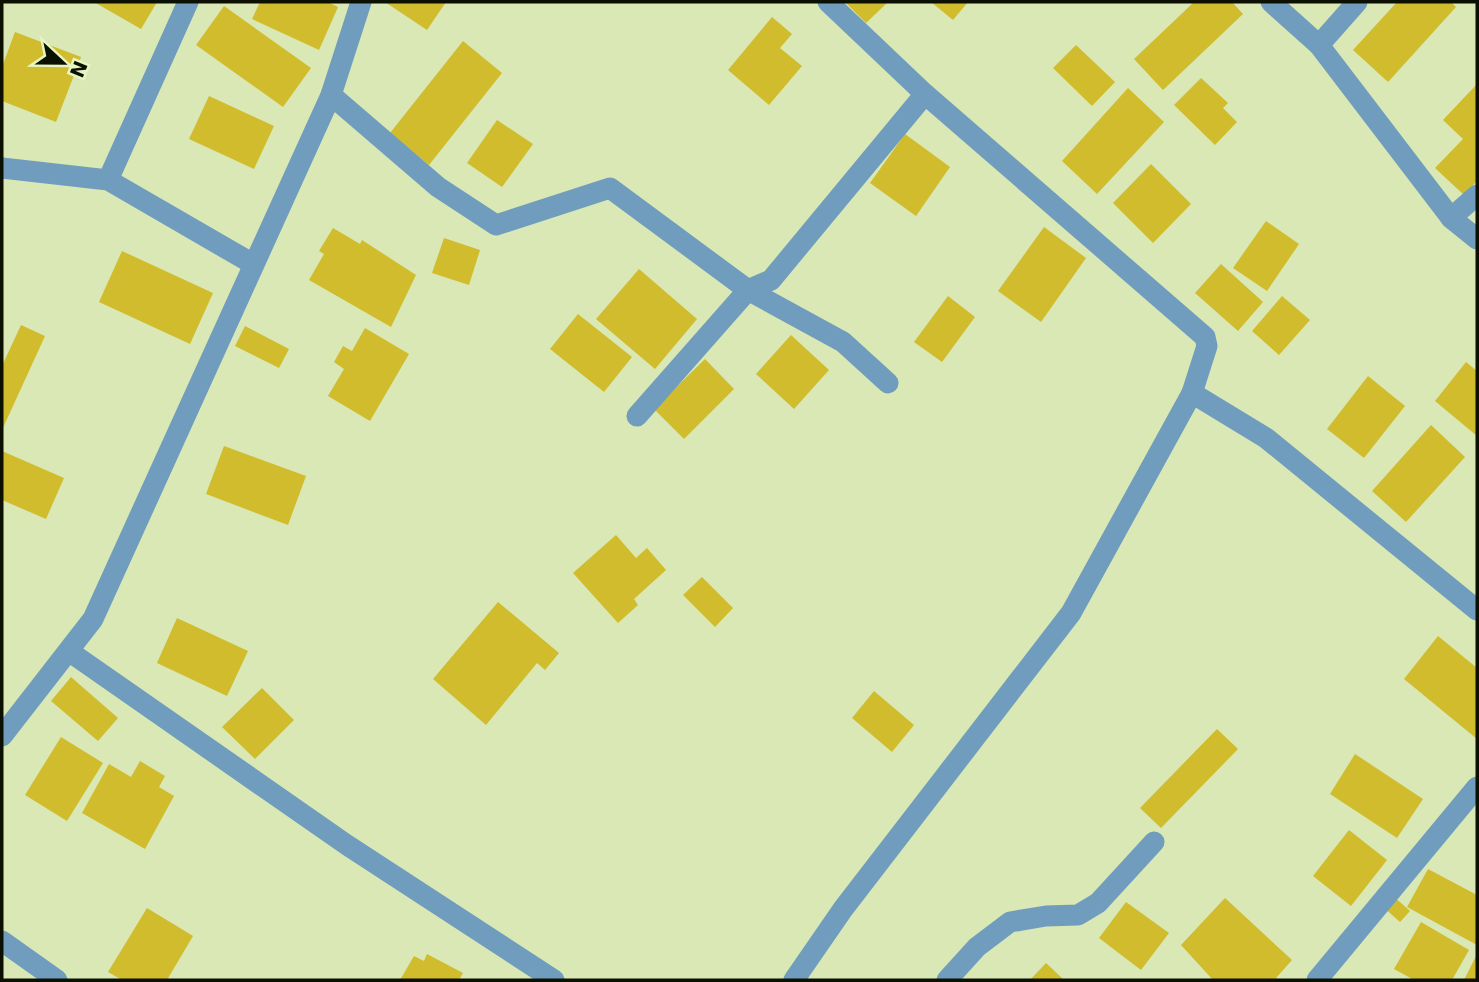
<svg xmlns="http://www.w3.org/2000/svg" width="1479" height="982" font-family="'DejaVu Sans',sans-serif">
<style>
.building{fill:#d1bc2d}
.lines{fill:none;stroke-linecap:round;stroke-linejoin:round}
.street{stroke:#709dbe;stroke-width:21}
</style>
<rect width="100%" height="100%" fill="#d9e8b5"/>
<g class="building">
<polygon points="94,2 157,2 141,29"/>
<polygon points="260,2 328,2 338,7 319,50 252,19"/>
<polygon points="385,2 446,2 427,30"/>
<polygon points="845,2 888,2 866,23"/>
<polygon points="931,2 968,2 953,20"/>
<polygon points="1194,2 1232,2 1243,14 1163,90 1134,59"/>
<polygon points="1397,2 1451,2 1456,7 1388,82 1353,50"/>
<polygon points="224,6 311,68 283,107 196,45"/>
<polygon points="772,17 792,34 780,48 802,66 769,105 728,70"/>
<polygon points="15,32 81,57 56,122 2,101 2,67"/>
<polygon points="463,41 502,73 429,165 390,133"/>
<polygon points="1076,45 1115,82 1092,106 1053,68"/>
<polygon points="1201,78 1228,103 1223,108 1237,122 1215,145 1174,105"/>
<polygon points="1477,84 1477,181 1464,195 1435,168 1463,139 1443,120"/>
<polygon points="1128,88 1164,122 1097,194 1062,161"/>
<polygon points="209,96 274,126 254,169 189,139"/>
<polygon points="497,120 533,144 502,187 467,163"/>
<polygon points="905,134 950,167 916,216 870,183"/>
<polygon points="1151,164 1191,204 1153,243 1113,203"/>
<polygon points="1266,221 1299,244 1267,291 1233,268"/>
<polygon points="1044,227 1086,258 1041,322 998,291"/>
<polygon points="333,228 360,244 362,240 416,275 391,327 309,280 324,254 319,251"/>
<polygon points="444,238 480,250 469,285 432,273"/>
<polygon points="122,251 213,293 190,344 99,302"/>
<polygon points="1221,264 1263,302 1238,331 1195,293"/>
<polygon points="639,269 697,319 655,369 596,319"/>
<polygon points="948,296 975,317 942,362 914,342"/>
<polygon points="1282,296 1310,320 1279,355 1252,331"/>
<polygon points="578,314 632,357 604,392 550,349"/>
<polygon points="21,325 45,336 2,430 2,366"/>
<polygon points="245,326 289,349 279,368 235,346"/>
<polygon points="365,328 409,354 370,421 328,396 344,369 334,362 343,346 352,351"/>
<polygon points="791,335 829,370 794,409 756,374"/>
<polygon points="705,359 734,389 684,439 654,409"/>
<polygon points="1466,362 1477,371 1477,436 1435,401"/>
<polygon points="1368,376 1405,406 1364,458 1327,429"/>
<polygon points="1431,425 1465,457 1406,522 1372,491"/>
<polygon points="224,446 306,476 288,525 206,494"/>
<polygon points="2,451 64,478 46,519 2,500"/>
<polygon points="616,535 636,558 647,548 666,570 634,599 638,605 618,623 573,573"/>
<polygon points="702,577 733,608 715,627 683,595"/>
<polygon points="498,602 559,653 545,670 537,663 486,725 433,679"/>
<polygon points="177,618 248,651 227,696 157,663"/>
<polygon points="1438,636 1477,668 1477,739 1404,679"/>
<polygon points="71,677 118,718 98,741 51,701"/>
<polygon points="262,688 294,720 255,759 222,727"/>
<polygon points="874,691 914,725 892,752 852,718"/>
<polygon points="1217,729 1238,749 1161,828 1140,808"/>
<polygon points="61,737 103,763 67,821 25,795"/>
<polygon points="1355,754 1423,799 1397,838 1330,794"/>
<polygon points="140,761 165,776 159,787 174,796 145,849 82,813 109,764 131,777"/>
<polygon points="1349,830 1387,860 1351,906 1313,876"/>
<polygon points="1428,869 1477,895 1477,945 1407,907"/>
<polygon points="1392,895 1410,911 1400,922 1382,906"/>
<polygon points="1225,898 1292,960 1276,978 1279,980 1213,980 1181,945"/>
<polygon points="1126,902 1169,933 1141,970 1099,938"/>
<polygon points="147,908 193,936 167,980 122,980 108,972"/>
<polygon points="1421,922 1469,950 1452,980 1414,980 1394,969"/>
<polygon points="427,954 463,973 459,980 400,980 414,956 424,961"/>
<polygon points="1477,954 1477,980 1464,980"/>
<polygon points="1046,963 1064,980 1030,980"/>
</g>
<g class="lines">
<g class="street">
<polyline points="1271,2 1319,45 1451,218 1477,239"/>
<polyline points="1319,45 1357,2"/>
<polyline points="331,95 438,187 496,225 610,188 748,290 843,342 888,383"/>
<polyline points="2,168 108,180 253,264"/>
<polyline points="108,180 188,2"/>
<polyline points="1451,218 1477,195"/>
<polyline points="1192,393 1266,438 1477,610"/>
<polyline points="637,416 748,290 771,280 925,94"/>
<polyline points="70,652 347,845 554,980"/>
<polyline points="2,736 93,619 331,95 361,2"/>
<polyline points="2,941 57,980"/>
<polyline points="794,980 843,909 1071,613 1192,393 1207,346 1205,337 925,94 828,2"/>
<polyline points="947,980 977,947 1010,922 1046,916 1078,915 1098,903 1154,842"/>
<polyline points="1317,980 1477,787"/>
</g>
</g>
<rect width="1479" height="982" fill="none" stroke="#0c1001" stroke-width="7"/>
<g transform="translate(63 63) rotate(112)" stroke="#e6f5c2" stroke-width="5" paint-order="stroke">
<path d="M0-5L12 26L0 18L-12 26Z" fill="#0c1001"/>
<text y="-10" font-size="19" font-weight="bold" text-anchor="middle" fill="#0c1001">N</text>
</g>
</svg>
